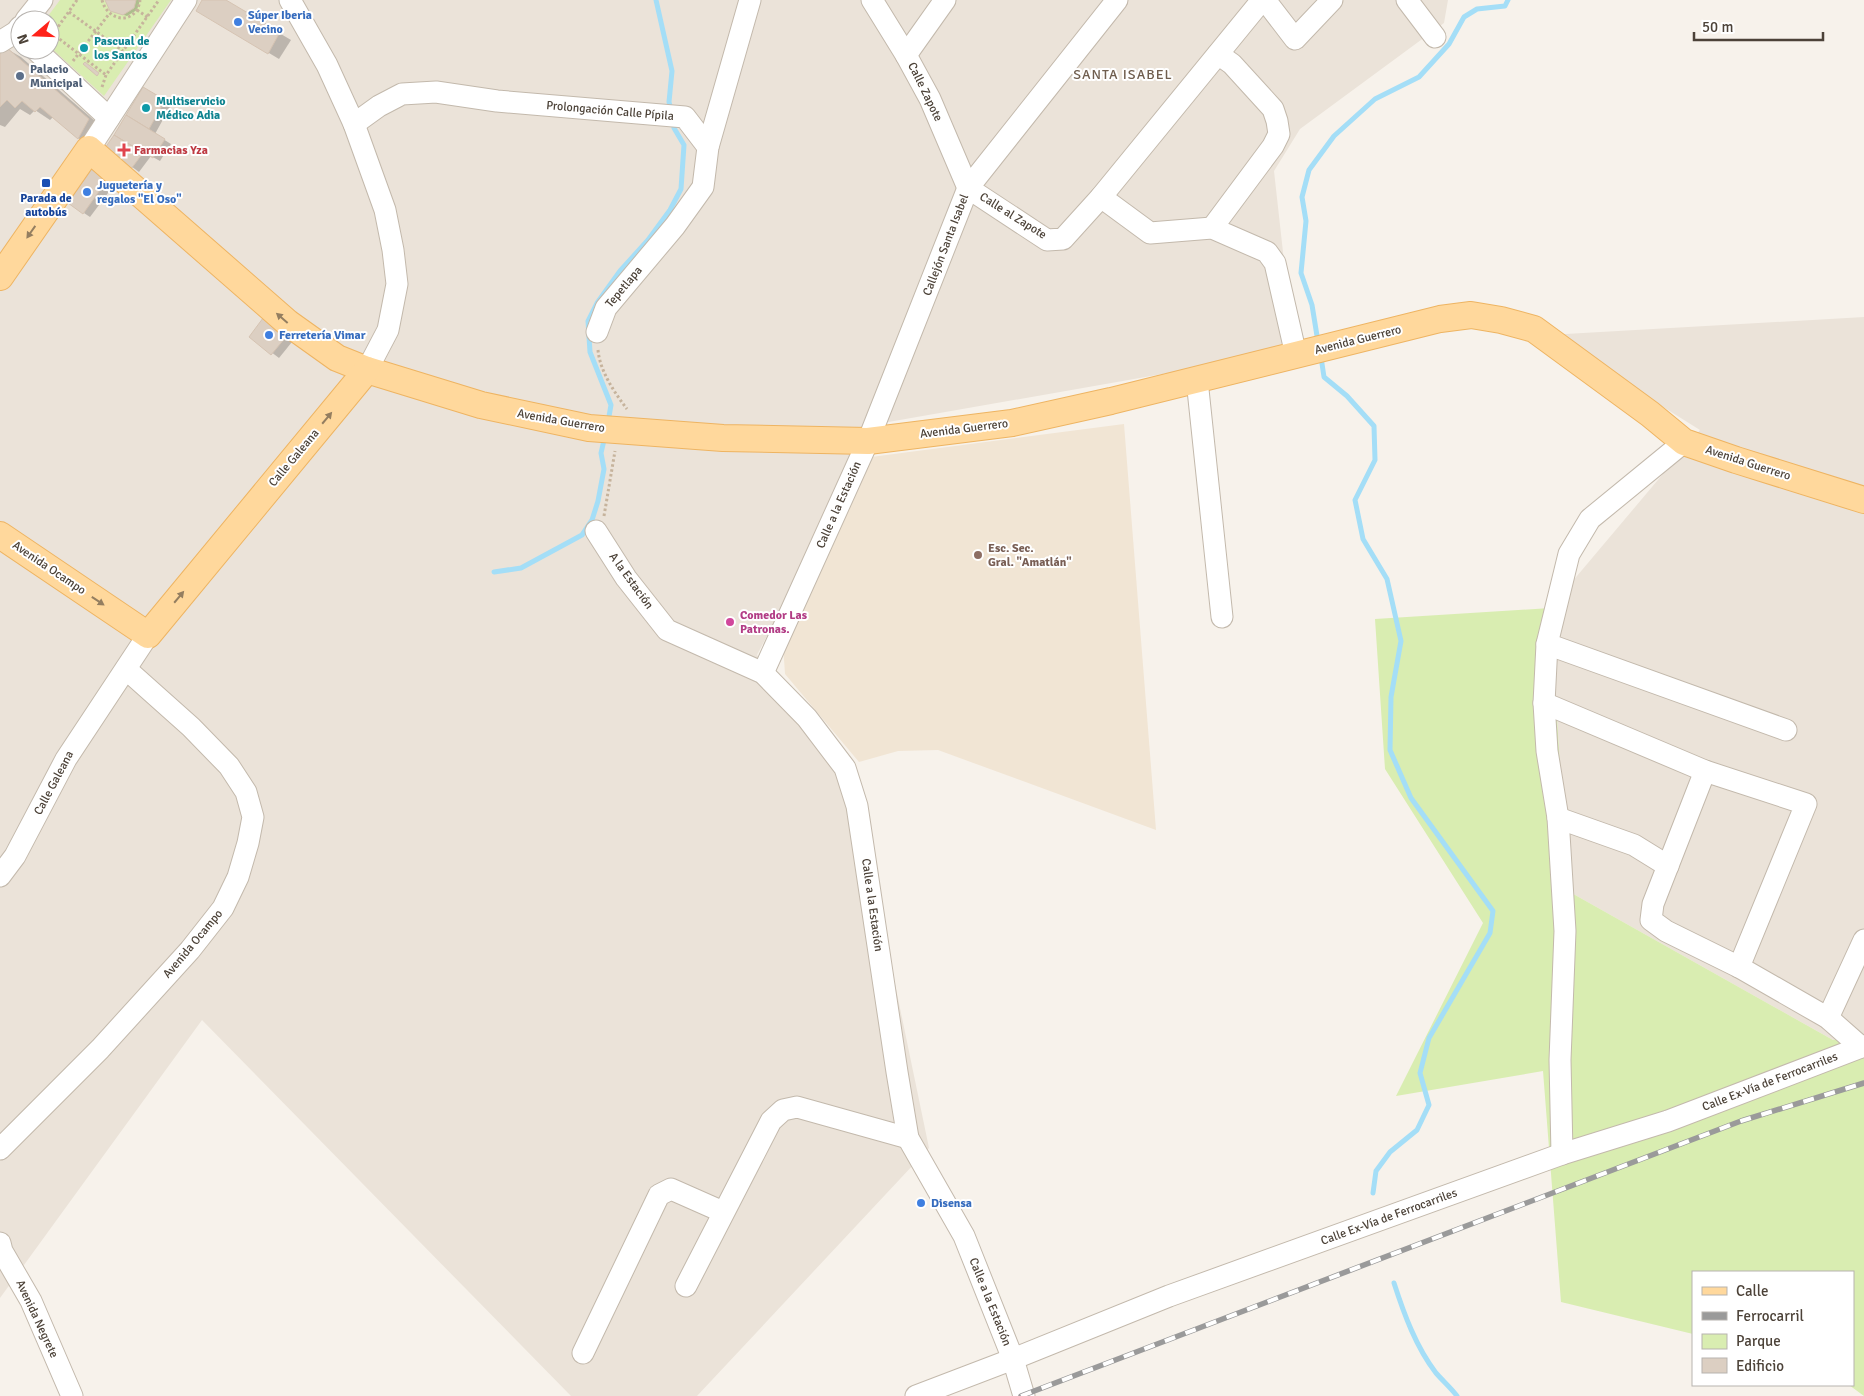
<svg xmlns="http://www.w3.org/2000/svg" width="1864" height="1396" font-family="Signika,sans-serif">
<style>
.residential{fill:#ebe3d9;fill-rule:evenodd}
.education{fill:#f1e5d4}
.green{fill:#d9edb1}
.shadow{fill:#0003}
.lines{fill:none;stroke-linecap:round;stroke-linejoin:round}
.stream{stroke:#a4def7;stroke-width:5}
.building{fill:#dccfc2;stroke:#d5c3b2}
.minor-casing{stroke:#c3b9ac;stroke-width:23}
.major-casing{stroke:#eeb462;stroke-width:28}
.path{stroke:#c6b39c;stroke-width:3;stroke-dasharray:2.5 2.5;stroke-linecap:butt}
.minor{stroke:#fff;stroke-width:21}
.major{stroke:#ffd89c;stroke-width:26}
.rail-casing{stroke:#9a9a9a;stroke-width:5.5}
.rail{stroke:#fff;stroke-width:4;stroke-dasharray:11;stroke-linecap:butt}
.oneway{fill:#947e60}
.shop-dot{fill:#3f7fe0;stroke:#fff;stroke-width:2}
.culture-dot{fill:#0f9aa8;stroke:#fff;stroke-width:2}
.service-dot{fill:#5c6f8a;stroke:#fff;stroke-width:2}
.health-dot{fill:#e0444e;stroke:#fff;stroke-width:2}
.transit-dot{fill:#1a4fb4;stroke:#fff;stroke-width:2}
.education-dot{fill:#8d6e63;stroke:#fff;stroke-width:2}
.hotel-dot{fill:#d1479c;stroke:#fff;stroke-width:2}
.labels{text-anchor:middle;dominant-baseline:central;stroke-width:4;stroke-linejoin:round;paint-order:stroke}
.shop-label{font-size:12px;font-weight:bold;fill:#366cbe;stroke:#fff;text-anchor:start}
.culture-label{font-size:12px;font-weight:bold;fill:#0d838f;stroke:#fff;text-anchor:start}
.service-label{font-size:12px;font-weight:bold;fill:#4e5e75;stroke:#fff;text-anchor:start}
.street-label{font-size:12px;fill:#4c4238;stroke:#fff}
.health-label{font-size:12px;font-weight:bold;fill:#be3a42;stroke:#fff;text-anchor:start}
.transit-label{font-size:12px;font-weight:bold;fill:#164399;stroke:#fff}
.education-label{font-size:12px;font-weight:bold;fill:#785e54;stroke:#fff;text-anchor:start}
.hotel-label{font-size:12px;font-weight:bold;fill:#b23c85;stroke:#fff;text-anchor:start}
.neighbourhood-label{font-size:14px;letter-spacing:1px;fill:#705e4e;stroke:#fff}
</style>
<rect width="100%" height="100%" fill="#f7f2eb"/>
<g class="residential">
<path d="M0 0H1448L1444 23 1300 129 1274 171 1294 351 877 424 757 655 856 796 929 1148 697 1396H571L202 1020 0 1298ZM20 20H50V50H20Z"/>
<polygon points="1864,317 1864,1034 1833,1040 1568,891 1550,608 1700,430 1548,335"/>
</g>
<polygon class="education" points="1124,424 1156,830 938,750 898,751 859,762 785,674 783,645 871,457"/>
<g class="green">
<polygon points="60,0 171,0 104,96 50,47 50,20 45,20"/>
<polygon points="1550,608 1568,891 1833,1040 1864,1034 1864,1396 1849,1385 1853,1385 1853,1272 1693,1272 1693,1334 1561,1302 1543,1071 1396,1096 1483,923 1385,769 1375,619"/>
</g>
<g class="shadow">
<polygon points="106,0 140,0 137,10 127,16 111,11"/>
<polygon points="203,0 224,0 291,40 279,59 198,10"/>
<polygon points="7,49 21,57 103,128 93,147 78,138 53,117 50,120 35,110 30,115 20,109 5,127 0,125 0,54"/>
<polygon points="143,89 171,105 155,134 171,144 160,161 151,156 139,172 107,148"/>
<polygon points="99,175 114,185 90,217 84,213"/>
<polygon points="250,336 296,337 279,358"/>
</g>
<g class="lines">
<g class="stream">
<polyline points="656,0 672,71 669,102 671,110"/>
<polyline points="1318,342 1312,305 1301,273 1306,221 1302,197 1309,170 1334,136 1375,99 1419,77 1449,44 1464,17 1477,9 1505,6 1508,0"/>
<polyline points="1321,357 1324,377 1347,396 1374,426 1375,460 1355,500 1363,539 1387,579 1401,641 1391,697 1390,750 1411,798 1493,911 1490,933 1429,1038 1420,1073 1429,1105 1417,1130 1390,1152 1376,1171 1373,1193"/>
<polyline points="608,422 611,405 590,352 588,321 597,303 620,271 648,240 670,210 681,189 684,145 674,128 673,121"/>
<polyline points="494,572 521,568 582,535 592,520 598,501 604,469 601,453 605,436"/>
<path d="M1394 1283C1404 1314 1416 1347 1436 1373 1443 1381 1451 1388 1457 1396"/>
</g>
</g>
<g class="building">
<polygon points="105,0 136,0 134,8 123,15 110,11"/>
<polygon points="202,0 226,0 280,32 268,54 196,11"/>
<polygon points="6,47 89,119 78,139 40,107 35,112 22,101 15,108 7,100 0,107 0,53"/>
<polygon points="85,62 99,73 97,76 83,64"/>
<polygon points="143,87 165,100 149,129 126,115"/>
<polygon points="126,115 165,139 153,158 114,135"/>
<polygon points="114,135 143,153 131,169 105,148"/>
<polygon points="92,169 107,180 83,214 68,203"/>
<polygon points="266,314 290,332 271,355 249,337"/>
</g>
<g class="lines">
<g class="minor-casing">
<g id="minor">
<polyline points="290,0 327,65 354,124 385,210 393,250 397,284 388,330 367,370"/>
<polyline points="872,0 906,55 930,99 968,188 1047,240 1063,239 1101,197 1262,0"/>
<polyline points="1265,0 1295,39 1332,0"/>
<polyline points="1407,0 1435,37"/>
<polyline points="26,20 42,0"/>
<polyline points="0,42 16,32 20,27"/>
<polyline points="36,50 109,118"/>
<polyline points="906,55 945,0"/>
<polyline points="354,124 379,106 402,94 436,92 497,101 685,117 708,147"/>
<polyline points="89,149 186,0"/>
<polyline points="1101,197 1150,233 1212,228 1267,252 1275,263 1296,355"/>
<polyline points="1212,228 1273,146 1279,134 1277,121 1273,109 1232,64 1218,54"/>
<polyline points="597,332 606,308 675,226 703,187 708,147 750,0"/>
<polyline points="1197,380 1222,617"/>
<polyline points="596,531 626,578 667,630 763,673 807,718 845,768 857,806 897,1072 908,1138 964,1236 1013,1359 1024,1396"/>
<polyline points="1547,644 1786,730"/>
<polyline points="763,673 868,441 968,188 1117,0"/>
<polyline points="1544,703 1705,771 1806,804 1739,967"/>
<polyline points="1705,771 1653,904 1651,920 1666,931 1739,967 1828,1018 1861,1047"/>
<polyline points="1558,818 1634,845 1668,866"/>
<polyline points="0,876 15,856 66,759 148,635"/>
<polyline points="1828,1018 1864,940"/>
<polyline points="0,1149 100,1049 190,950 223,908 238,877 248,843 253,817 246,792 229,766 191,727 126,669"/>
<polyline points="1562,1154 1560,1060 1565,931 1558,818 1547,751 1544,703 1547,644 1569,554 1590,519 1684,442"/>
<polyline points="0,1243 2,1251 31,1301 72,1396"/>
<polyline points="686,1286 771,1121 783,1110 797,1107 908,1138"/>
<polyline points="583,1353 659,1195 671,1189 723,1212"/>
<polyline points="916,1396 1013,1359 1169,1296 1562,1154 1668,1121 1864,1046"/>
</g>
</g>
<g class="major-casing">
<g id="major">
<polyline points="0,277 89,149 288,323 337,358 367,370 481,405 589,428 723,438 868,441 1012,423 1111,401 1440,319 1471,315 1501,320 1534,329 1650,414 1684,442 1736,460 1864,500"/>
<polyline points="0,535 148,635 367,370"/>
</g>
</g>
<g class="path">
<polyline points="77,0 53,34 106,75"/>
<path d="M102 0C108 23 137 25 140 0"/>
<polyline points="137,10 149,18"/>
<polyline points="69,12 123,51"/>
<polyline points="73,61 109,14"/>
<polyline points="102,87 106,75 159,0"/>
<path d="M598 350C600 371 614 392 627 409"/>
<polyline points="604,516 615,451"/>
</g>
<use href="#minor" class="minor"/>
<use href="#major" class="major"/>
<g class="rail-casing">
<polyline id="rail" points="1021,1396 1741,1121 1864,1083"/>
</g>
<use href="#rail" class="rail"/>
</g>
<defs><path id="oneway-solid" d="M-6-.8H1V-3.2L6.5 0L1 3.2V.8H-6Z" transform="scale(1.25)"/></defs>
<g class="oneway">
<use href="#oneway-solid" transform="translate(31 232) rotate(125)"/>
<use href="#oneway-solid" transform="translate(282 318) rotate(-139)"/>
<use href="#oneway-solid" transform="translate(327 418) rotate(-50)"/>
<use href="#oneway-solid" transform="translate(179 597) rotate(-50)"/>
<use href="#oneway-solid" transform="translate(98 601) rotate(34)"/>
</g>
<g class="shop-dot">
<circle cx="238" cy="22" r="5"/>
<circle cx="87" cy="192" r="5"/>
<circle cx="269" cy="335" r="5"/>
<circle cx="921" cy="1203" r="5"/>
</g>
<g class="culture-dot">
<circle cx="84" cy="48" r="5"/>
<circle cx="146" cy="108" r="5"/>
</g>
<circle class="service-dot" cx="20" cy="76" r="5"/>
<path class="health-dot" d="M121.5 142.5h5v5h5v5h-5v5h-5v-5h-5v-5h5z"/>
<rect class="transit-dot" x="41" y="178" width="10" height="10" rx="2.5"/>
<circle class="education-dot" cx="978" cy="555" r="5"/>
<circle class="hotel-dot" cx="730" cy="622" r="5"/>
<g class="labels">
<g class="shop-label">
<text x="248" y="15">Súper Iberia<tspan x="248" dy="14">Vecino</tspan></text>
<text x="97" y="185">Juguetería y<tspan x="97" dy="14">regalos "El Oso"</tspan></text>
<text x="279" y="335">Ferretería Vimar</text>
<text x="931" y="1203">Disensa</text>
</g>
<g class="culture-label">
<text x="94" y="41">Pascual de<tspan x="94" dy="14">los Santos</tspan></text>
<text x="156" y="101">Multiservicio<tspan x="156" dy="14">Médico Adia</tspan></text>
</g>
<g class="service-label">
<text x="30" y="69">Palacio<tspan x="30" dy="14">Municipal</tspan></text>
</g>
<g class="street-label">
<text transform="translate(925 92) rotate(64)">Calle Zapote</text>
<text transform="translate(610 111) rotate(5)">Prolongación Calle Pípila</text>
<text transform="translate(1013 216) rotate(32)">Calle al Zapote</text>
<text transform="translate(946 245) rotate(-69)">Callejón Santa Isabel</text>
<text transform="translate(624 287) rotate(-50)">Tepetlapa</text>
<text transform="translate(1358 340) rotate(-14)">Avenida Guerrero</text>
<text transform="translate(561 421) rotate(10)">Avenida Guerrero</text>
<text transform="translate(964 429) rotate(-7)">Avenida Guerrero</text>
<text transform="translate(294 458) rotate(-50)">Calle Galeana</text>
<text transform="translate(1748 463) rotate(18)">Avenida Guerrero</text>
<text transform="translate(839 505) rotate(-66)">Calle a la Estación</text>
<text transform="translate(49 568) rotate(34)">Avenida Ocampo</text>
<text transform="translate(631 581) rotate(54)">A la Estación</text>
<text transform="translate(54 783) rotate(-62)">Calle Galeana</text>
<text transform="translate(872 905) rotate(82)">Calle a la Estación</text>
<text transform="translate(193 944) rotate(-50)">Avenida Ocampo</text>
<text transform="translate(1770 1082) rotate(-21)">Calle Ex-Vía de Ferrocarriles</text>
<text transform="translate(1389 1217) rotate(-20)">Calle Ex-Vía de Ferrocarriles</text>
<text transform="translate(990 1302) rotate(68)">Calle a la Estación</text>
<text transform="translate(37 1319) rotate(65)">Avenida Negrete</text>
</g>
<g class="health-label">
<text x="134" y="150">Farmacias Yza</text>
</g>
<g class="transit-label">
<text x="46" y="198">Parada de<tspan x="46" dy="14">autobús</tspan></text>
</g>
<g class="education-label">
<text x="988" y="548">Esc. Sec.<tspan x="988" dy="14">Gral. "Amatlán"</tspan></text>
</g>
<g class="hotel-label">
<text x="740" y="615">Comedor Las<tspan x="740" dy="14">Patronas.</tspan></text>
</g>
<g class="neighbourhood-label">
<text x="1123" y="74">SANTA ISABEL</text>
</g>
</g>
<rect x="1692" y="1271" width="162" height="115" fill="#ffffff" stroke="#b7b3af"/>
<rect x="1702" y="1287" width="25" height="8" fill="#ffd89c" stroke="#b7b3af"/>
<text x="1736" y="1296" font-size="15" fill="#4c4238">Calle</text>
<rect x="1702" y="1312" width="25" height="8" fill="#9a9a9a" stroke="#b7b3af"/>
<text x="1736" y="1321" font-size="15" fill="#4c4238">Ferrocarril</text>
<rect x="1702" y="1334" width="25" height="15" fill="#d9edb1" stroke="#b7b3af"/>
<text x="1736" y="1346" font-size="15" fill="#4c4238">Parque</text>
<rect x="1702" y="1358" width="25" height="15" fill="#dccfc2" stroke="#b7b3af"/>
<text x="1736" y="1371" font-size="15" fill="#4c4238">Edificio</text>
<g transform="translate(35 35) rotate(251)"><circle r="24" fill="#ffffff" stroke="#b7b3af"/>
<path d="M0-4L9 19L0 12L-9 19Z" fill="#ff231a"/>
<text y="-8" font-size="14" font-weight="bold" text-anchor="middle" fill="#4c4238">N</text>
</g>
<path d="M1694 32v8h129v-8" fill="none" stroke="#4c4238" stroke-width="2.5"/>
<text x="1702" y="32" font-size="15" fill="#4c4238" stroke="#ffffff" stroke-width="4" paint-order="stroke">50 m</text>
</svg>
